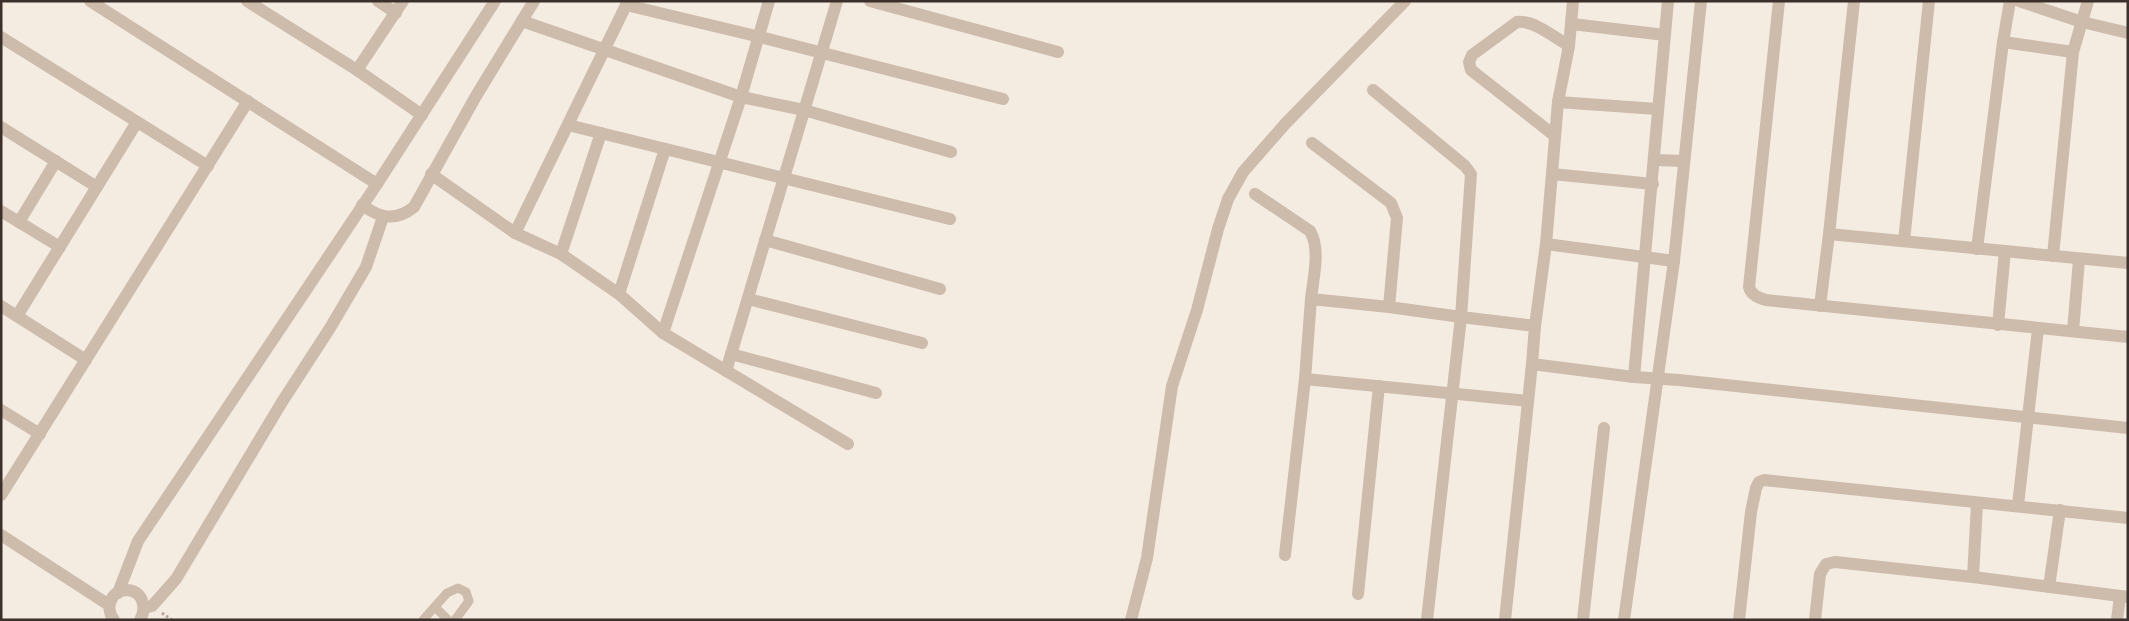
<svg xmlns="http://www.w3.org/2000/svg" width="2129" height="621" font-family="'Titillium Web',sans-serif">
<style>
.lines{fill:none;stroke-linecap:round;stroke-linejoin:round}
.path{stroke:#b9a596;stroke-width:3;stroke-dasharray:2.5 2.5;stroke-linecap:butt}
.lane{stroke:#cdbbac;stroke-width:9}
.street{stroke:#cdbbac;stroke-width:12}
</style>
<rect width="100%" height="100%" fill="#f4ebe1"/>
<g class="lines">
<polyline class="path" points="162,613 172,620"/>
<g class="lane">
<polyline points="435,607 448,620"/>
<polyline points="423,620 447,593 458,588 466,592 469,601 455,620"/>
</g>
<g class="street">
<polyline points="90,1 377,184"/>
<polyline points="247,1 357,70 422,115"/>
<polyline points="378,1 396,13"/>
<polyline points="870,1 1058,52"/>
<path d="M1779 1 1749 287C1751 295 1758 298 1766 300L2128 337"/>
<polyline points="1854,1 1829,234 2128,263"/>
<polyline points="2010,1 2003,42 2073,52 2088,1"/>
<polyline points="2019,1 2082,22 2128,33"/>
<polyline points="626,5 760,37 1003,99"/>
<polyline points="522,21 741,97 804,110 951,152"/>
<polyline points="1572,24 1665,35"/>
<polyline points="1,37 208,166"/>
<polyline points="357,70 403,1"/>
<polyline points="1373,90 1465,166 1471,174 1461,317 1535,326 1532,364 1634,377 1679,380 2128,428"/>
<polyline points="1558,102 1657,109"/>
<polyline points="568,125 950,219"/>
<polyline points="1,127 97,187"/>
<path d="M1555 136 1471 70 1469 62 1472 55 1517 22C1534 20 1554 37 1569 46"/>
<polyline points="1312,143 1391,203 1397,218 1389,307 1461,317 1427,620"/>
<polyline points="1655,160 1684,161"/>
<polyline points="431,174 515,233 561,254 619,294 663,333 848,444"/>
<polyline points="1552,174 1653,184"/>
<path d="M1255 194 1310 231C1321 249 1313 279 1311 299L1389 307"/>
<path d="M362 205C380 218 395 222 414 207L476 96 534 1"/>
<polyline points="1,211 60,247"/>
<polyline points="19,222 56,161"/>
<polyline points="515,233 628,1"/>
<polyline points="765,240 940,289"/>
<polyline points="1904,241 1929,1"/>
<polyline points="1546,244 1674,261"/>
<polyline points="1977,249 2003,42"/>
<polyline points="561,254 601,133"/>
<polyline points="2053,256 2073,52"/>
<polyline points="619,294 665,149"/>
<polyline points="748,299 922,343"/>
<polyline points="1311,299 1305,379 1528,401"/>
<polyline points="1,306 86,360"/>
<polyline points="1820,306 1829,234"/>
<polyline points="17,316 137,122"/>
<polyline points="1998,325 2005,251"/>
<polyline points="1535,326 1546,244 1558,102 1569,46 1573,1"/>
<polyline points="2073,331 2079,260"/>
<polyline points="663,333 741,97 769,1"/>
<polyline points="731,354 876,393"/>
<polyline points="726,371 837,1"/>
<polyline points="1634,377 1668,1"/>
<polyline points="1,410 40,434"/>
<polyline points="1,495 248,101"/>
<polyline points="2018,505 2038,329"/>
<polyline points="1,535 109,605"/>
<polyline points="1285,555 1305,379"/>
<polyline points="1973,577 1977,504"/>
<polyline points="2049,587 2060,510"/>
<polyline points="118,593 138,541 377,184 495,1"/>
<polyline points="1358,594 1379,386"/>
<polyline points="144,608 152,606 176,579 282,402 330,328 366,267 383,217"/>
<path d="M114 620C105 609 110 591 126 590 143 590 147 608 140 620"/>
<polyline points="1131,620 1147,558 1172,386 1197,310 1218,229 1228,199 1243,172 1286,123 1405,1"/>
<polyline points="1505,620 1532,364"/>
<polyline points="1583,620 1604,428"/>
<polyline points="1624,620 1674,261 1701,1"/>
<polyline points="1739,620 1751,512 1756,488 1759,482 1764,480 2128,518"/>
<polyline points="1815,620 1820,574 1826,564 1835,562 1973,577 2128,597"/>
<polyline points="2117,620 2120,596"/>
</g>
</g>
<rect width="2129" height="621" fill="none" stroke="#3b302b" stroke-width="5"/>
</svg>
